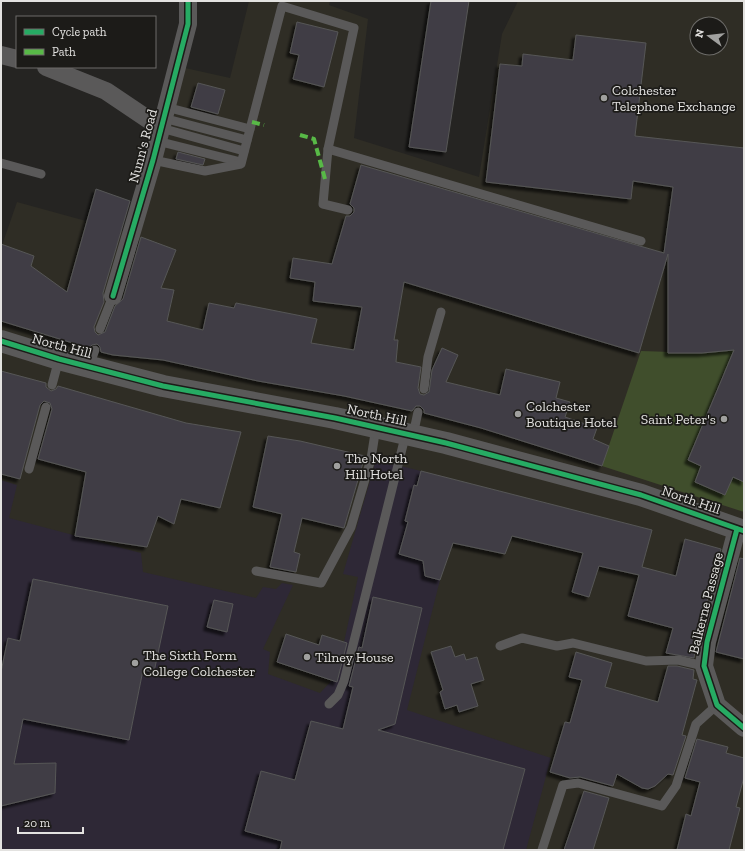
<svg xmlns="http://www.w3.org/2000/svg" width="745" height="851" font-family="'Zilla Slab',serif">
<style>
.built{fill:#2f2d25;fill-rule:evenodd}
.education{fill:#2e2836}
.green{fill:#404e2c}
.building{fill:#403e44;stroke:#565656;filter:url(#shadow)}
.lines{fill:none;stroke-linecap:round;stroke-linejoin:round}
.service{stroke:#5a5959;stroke-width:9}
.minor{stroke:#5a5959;stroke-width:18}
.tertiary{stroke:#5a5959;stroke-width:22}
.quiet{stroke:#58b947;stroke-width:4;stroke-dasharray:8 4;stroke-linecap:butt}
.cycleway-casing{stroke:#1c1b18;stroke-width:8}
.cycleway{stroke:#26ab63;stroke-width:5}
.poi-dot{fill:#a0a09e;stroke:#1c1b18;stroke-width:1.5}
.labels{text-anchor:middle;dominant-baseline:central;stroke-width:3.5;stroke-linejoin:round;paint-order:stroke}
.poi-label{font-size:14px;fill:#e3e2e0;stroke:#1c1b18;text-anchor:start}
.street-label{font-size:14px;fill:#e3e2e0;stroke:#1c1b18}
</style>
<defs>
<filter id="shadow"><feDropShadow dx="-3.5" dy="3.5" stdDeviation="1" flood-color="#0009"/></filter>
</defs>
<rect width="100%" height="100%" fill="#252422"/>
<path class="built" d="M249 1H330L329 5 368 19 354 138 479 177 502 34 518 1H744V850H1V248L17 202 137 235 185 68 230 78ZM697 24H721V48H697Z"/>
<polygon class="education" points="376,460 421,471 417,486 414,486 405,521 408,522 399,554 423,561 425,576 440,580 407,710 551,758 526,850 1,850 1,480 17,485 9,518 141,553 143,572 256,598 263,587 276,589 282,583 293,585 263,649 270,652 268,674 320,693 337,675 358,577 343,574"/>
<polygon class="green" points="744,342 731,377 723,374 688,460 701,466 695,482 725,495 733,477 744,482 744,512 602,466 641,351 702,353"/>
<g class="building">
<polygon points="431,1 469,1 446,152 409,147"/>
<polygon points="297,22 338,32 324,87 293,79 299,55 290,53"/>
<polygon points="576,35 646,43 635,136 744,148 744,482 733,477 725,495 695,482 701,466 688,460 734,350 702,353 668,353 668,254 639,353 404,282 394,340 398,340 396,362 421,367 418,388 420,394 424,395 429,392 432,370 442,348 458,355 446,382 500,395 506,369 560,382 556,398 570,402 565,417 597,428 593,439 609,446 602,466 481,428 424,413 424,410 420,406 416,406 412,411 344,396 258,381 163,360 113,355 101,352 100,347 97,344 92,345 89,348 1,321 1,244 34,256 31,266 67,292 96,189 130,201 103,293 104,302 94,327 95,332 98,335 105,332 115,306 123,299 141,237 176,250 161,288 174,290 167,321 203,330 209,303 234,308 236,303 317,319 311,343 354,350 362,307 313,301 315,282 290,278 293,258 332,264 346,216 350,216 354,212 354,208 350,204 361,165 664,253 673,187 633,181 631,199 486,182 500,64 522,66 523,54 573,60"/>
<polygon points="198,83 225,90 218,114 191,107"/>
<polygon points="178,152 205,159 203,165 176,159"/>
<polygon points="1,371 46,383 46,387 51,391 56,389 58,386 186,423 241,432 220,508 181,499 174,524 158,516 147,547 75,536 86,472 38,459 52,409 50,403 44,401 40,405 20,479 1,474"/>
<polygon points="268,436 300,441 365,456 344,528 302,518 294,552 300,554 296,572 270,567 282,514 253,507"/>
<polygon points="421,471 652,530 642,567 676,576 685,539 721,549 697,639 694,658 666,653 673,628 628,616 639,575 599,566 589,597 572,592 583,553 512,536 505,554 453,543 440,580 425,576 423,561 399,554 408,522 405,521 414,485 417,486"/>
<polygon points="740,558 744,559 744,659 716,652"/>
<polygon points="33,579 168,606 154,672 143,670 129,740 23,719 14,764 56,763 55,793 1,806 1,672 8,638 20,641"/>
<polygon points="373,597 422,608 395,724 378,730 525,769 503,850 280,850 282,841 245,831 261,771 295,780 311,721 343,729 353,687 349,686 359,647 362,648"/>
<polygon points="214,600 233,604 227,632 207,627"/>
<polygon points="286,634 319,645 322,635 347,643 337,682 277,662"/>
<polygon points="451,646 455,657 464,654 466,660 477,657 484,680 471,684 478,706 459,712 457,705 445,709 440,692 443,690 431,652"/>
<polygon points="576,652 612,663 605,687 658,702 668,666 677,666 694,670 693,679 697,680 682,735 686,736 673,775 668,774 655,786 648,789 642,788 617,774 613,786 580,777 570,778 550,772 565,722 570,723 582,680 569,677"/>
<polygon points="697,739 728,747 726,753 744,758 744,777 736,807 740,808 729,850 677,850 686,814 691,816 700,782 685,778"/>
<polygon points="584,791 609,798 593,850 564,850"/>
</g>
<g class="lines">
<g class="service">
<polyline points="166,107 250,129"/>
<polyline points="163,118 247,140"/>
<polyline points="161,128 244,151"/>
<polyline points="157,141 241,162"/>
<polyline points="328,149 641,241"/>
<polyline points="153,160 205,171 241,164 282,6 354,28 328,149 323,204 348,210"/>
<polyline points="1,163 41,174"/>
<polyline points="100,329 113,296"/>
<polyline points="89,366 95,350"/>
<polyline points="52,385 59,359"/>
<polyline points="424,389 428,357 441,312"/>
<polyline points="413,435 418,412"/>
<polyline points="29,469 46,407"/>
<polyline points="256,571 321,583 351,527 371,459 376,427"/>
<polyline points="500,646 522,638 557,646 573,643 646,661 678,660 704,666"/>
<polyline points="329,704 338,695 344,681 406,433"/>
<polyline points="542,850 563,785 578,783 662,806 676,786 696,724 717,705"/>
</g>
<g class="minor">
<polyline points="1,55 17,59"/>
<polyline points="46,67 106,91 161,128"/>
<polyline points="113,296 153,160 188,24 188,1"/>
<polyline points="737,529 707,642 704,666 717,705 744,728"/>
</g>
<polyline class="tertiary" points="1,341 59,359 163,386 335,418 446,443 641,495 744,531"/>
<g class="quiet">
<polyline points="252,122 264,125"/>
<polyline points="300,135 314,139 325,179"/>
</g>
<g class="cycleway-casing">
<g id="cycleway">
<polyline points="113,296 153,160 188,24 188,1"/>
<polyline points="1,341 59,359 163,386 335,418 446,443 641,495 744,531"/>
<polyline points="737,529 707,642 704,666 717,705 744,728"/>
</g>
</g>
<use href="#cycleway" class="cycleway"/>
</g>
<g class="poi-dot">
<circle cx="604" cy="98" r="4"/>
<circle cx="518" cy="414" r="4"/>
<circle cx="724" cy="419" r="4"/>
<circle cx="337" cy="466" r="4"/>
<circle cx="307" cy="657" r="4"/>
<circle cx="135" cy="663" r="4"/>
</g>
<g class="labels">
<g class="poi-label">
<text x="612" y="90">Colchester<tspan x="612" dy="16">Telephone Exchange</tspan></text>
<text x="526" y="406">Colchester<tspan x="526" dy="16">Boutique Hotel</tspan></text>
<text x="716" y="419" text-anchor="end">Saint Peter's</text>
<text x="345" y="458">The North<tspan x="345" dy="16">Hill Hotel</tspan></text>
<text x="143" y="655">The Sixth Form<tspan x="143" dy="16">College Colchester</tspan></text>
<text x="315" y="657">Tilney House</text>
</g>
<g class="street-label">
<text transform="translate(143 146) rotate(-75)">Nunn's Road</text>
<text transform="translate(62 346) rotate(15)">North Hill</text>
<text transform="translate(377 415) rotate(12)">North Hill</text>
<text transform="translate(691 500) rotate(19)">North Hill</text>
<text transform="translate(706 603) rotate(-76)">Balkerne Passage</text>
</g>
</g>
<rect width="745" height="851" fill="none" stroke="#e3e2e0" stroke-width="4"/>
<rect x="16" y="16" width="140" height="52" fill="#1c1b18" stroke="#6c6b68"/>
<rect x="24" y="29" width="20" height="6" fill="#26ab63" stroke="#6c6b68"/>
<text x="52" y="36" font-size="12" fill="#e3e2e0">Cycle path</text>
<rect x="24" y="49" width="20" height="6" fill="#58b947" stroke="#6c6b68"/>
<text x="52" y="56" font-size="12" fill="#e3e2e0">Path</text>
<g transform="translate(709 36) rotate(285)"><circle r="19" fill="#1c1b18" stroke="#6c6b68"/>
<path d="M0-3L7 15L0 10L-7 15Z" fill="#a0a09e"/>
<text y="-6" font-size="11" font-weight="bold" text-anchor="middle" fill="#e3e2e0">N</text>
</g>
<path d="M18 827v6h65v-6" fill="none" stroke="#e3e2e0" stroke-width="2"/>
<text x="24" y="827" font-size="12" fill="#e3e2e0" stroke="#1c1b18" stroke-width="3" paint-order="stroke">20 m</text>
</svg>
